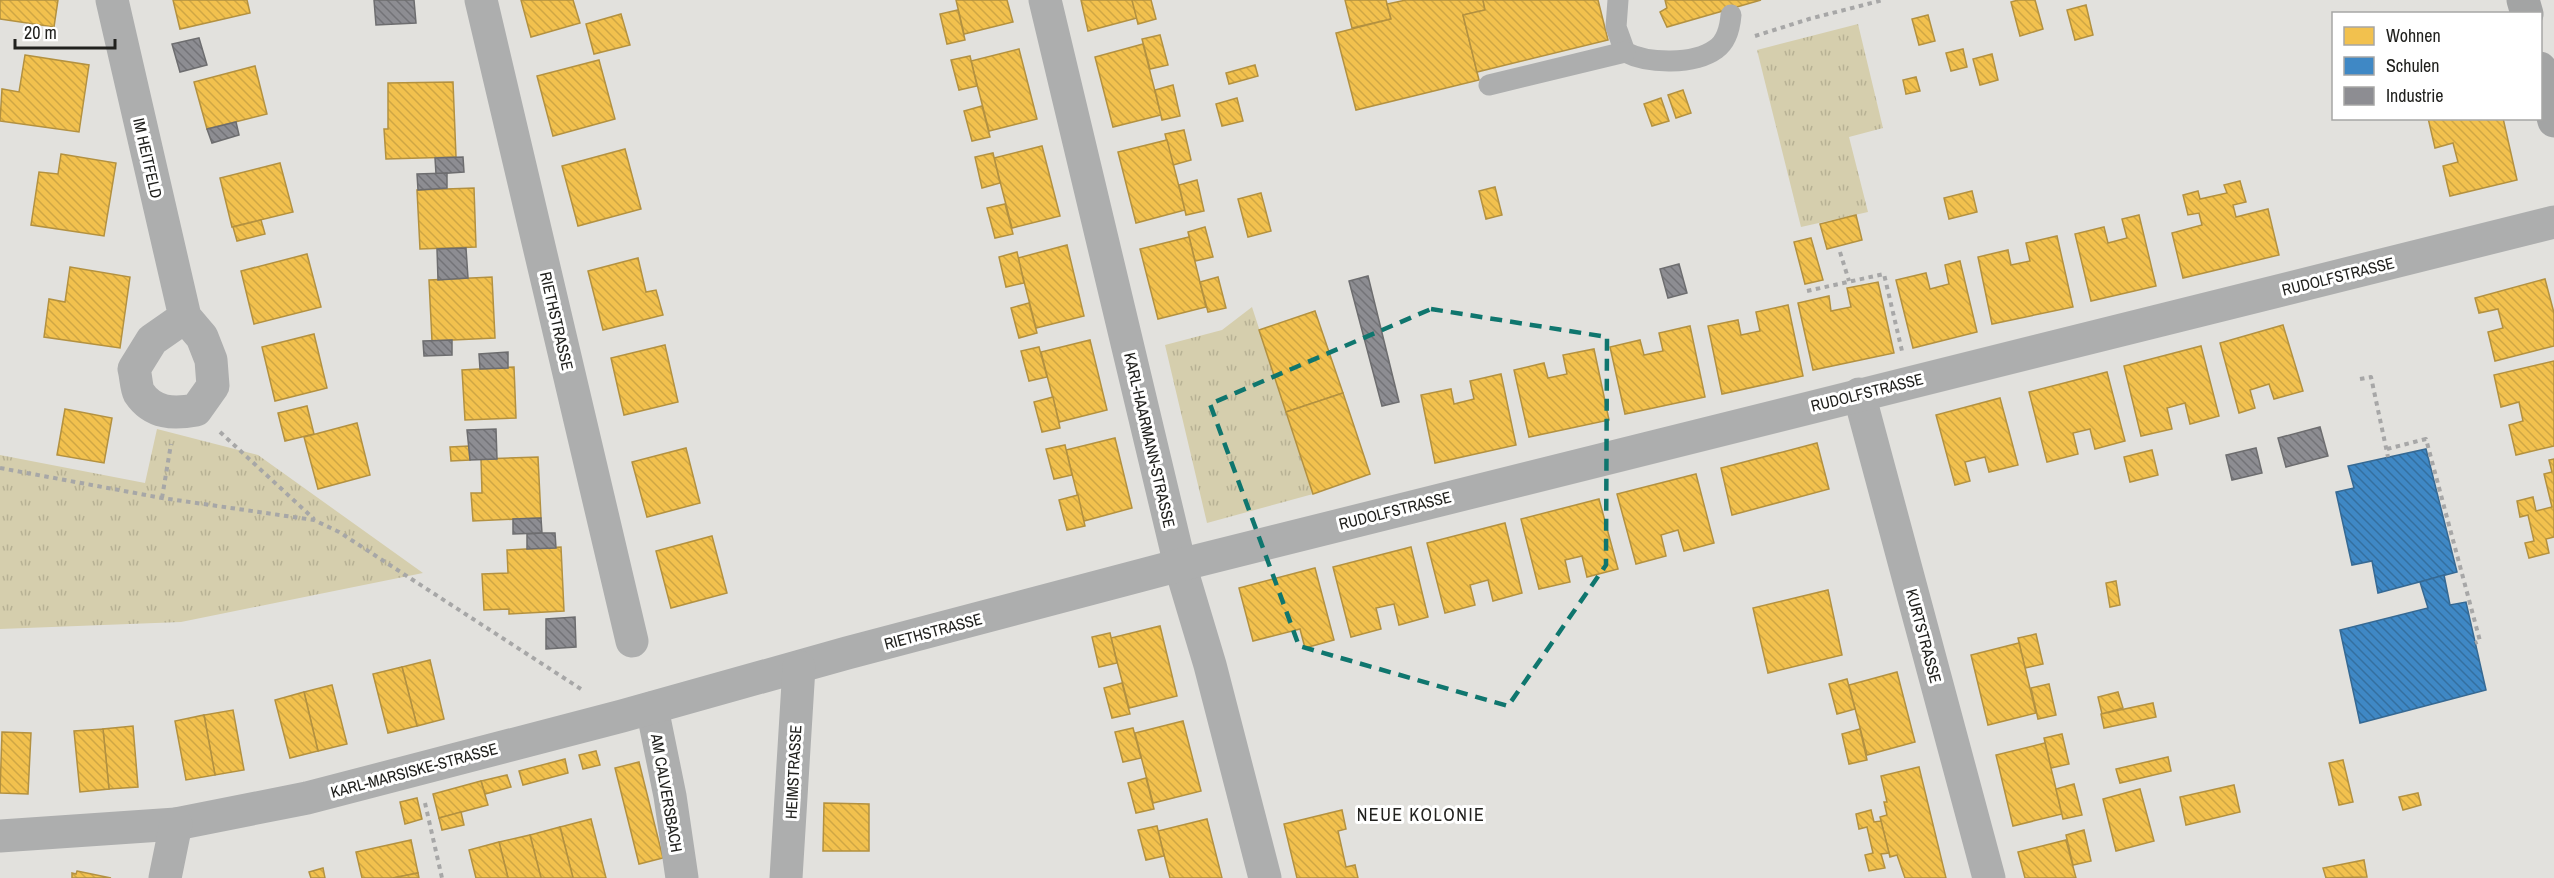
<svg xmlns="http://www.w3.org/2000/svg" width="2554" height="878" font-family="'Archivo Narrow',sans-serif">
<style>
.grass{fill:url(#grass-tufts)}
.homes{fill:url(#homes-back-hatch);stroke:#b39140;stroke-width:1.5}
.schools{fill:url(#schools-back-hatch);stroke:#366993;stroke-width:1.5}
.industry{fill:url(#industry-back-hatch);stroke:#6d6d6f;stroke-width:1.5}
.lines{fill:none;stroke-linecap:round;stroke-linejoin:round}
.path{stroke:#a7a7a7;stroke-width:4;stroke-dasharray:4.5 4.5;stroke-linecap:butt}
.service{stroke:#adaeae;stroke-width:21}
.minor{stroke:#adaeae;stroke-width:33}
.secondary{stroke:#a3a4a4;stroke-width:33}
.marked{fill:none;stroke:#0f766e;stroke-width:4.5;stroke-dasharray:12 8;stroke-linejoin:round}
.labels{text-anchor:middle;dominant-baseline:central;stroke-width:6;stroke-linejoin:round;paint-order:stroke}
.street-label{font-size:16px;fill:#21211e;stroke:#fff}
.neighbourhood-label{font-size:18px;letter-spacing:1.5px;fill:#21211e;stroke:#fff}
</style>
<defs>
<pattern id="grass-tufts" width="24" height="20" patternUnits="userSpaceOnUse" patternTransform="scale(1.5)"><rect width="24" height="20" fill="#d5cead"/><path d="M3 7l-1-3M5 7V3M7 7l1-3M15 17l-1-3M17 17v-4M19 17l1-3" fill="none" stroke="#b7b194"/></pattern>
<pattern id="homes-back-hatch" width="6" height="6" patternUnits="userSpaceOnUse" patternTransform="scale(1.5)"><rect width="6" height="6" fill="#f2c14e"/><path d="M-1 5l2 2M0 0l6 6M5-1l2 2" fill="none" stroke="#cfa644"/></pattern>
<pattern id="schools-back-hatch" width="6" height="6" patternUnits="userSpaceOnUse" patternTransform="scale(1.5)"><rect width="6" height="6" fill="#3f88c5"/><path d="M-1 5l2 2M0 0l6 6M5-1l2 2" fill="none" stroke="#346f9f"/></pattern>
<pattern id="industry-back-hatch" width="6" height="6" patternUnits="userSpaceOnUse" patternTransform="scale(1.5)"><rect width="6" height="6" fill="#8d8d92"/><path d="M-1 5l2 2M0 0l6 6M5-1l2 2" fill="none" stroke="#737377"/></pattern>
</defs>
<rect width="100%" height="100%" fill="#e2e1dd"/>
<g class="grass">
<polygon points="1858,24 1883,128 1849,137 1868,212 1801,227 1757,50"/>
<polygon points="1252,307 1313,494 1207,523 1165,345 1222,330"/>
<polygon points="157,429 258,455 423,573 181,622 0,629 0,455 145,483"/>
</g>
<g class="homes">
<polygon points="0,0 58,0 54,27 0,19"/>
<polygon points="173,0 247,0 250,13 180,29"/>
<polygon points="521,0 573,0 580,23 531,37"/>
<polygon points="956,0 1007,0 1013,22 964,34"/>
<polygon points="1081,0 1132,0 1137,18 1088,31"/>
<polygon points="1132,0 1151,0 1156,19 1138,24"/>
<polygon points="1345,0 1386,0 1391,19 1352,28"/>
<polygon points="1406,0 1483,0 1485,10 1463,15 1479,80 1356,110 1336,33 1391,19 1387,4"/>
<polygon points="1483,0 1598,0 1608,40 1477,72 1463,15 1485,10"/>
<polygon points="1665,0 1761,0 1667,27 1660,12 1667,8"/>
<polygon points="2018,0 2035,0 2043,29 2020,36 2011,2"/>
<polygon points="2086,5 2093,35 2075,40 2067,10"/>
<polygon points="958,10 965,40 947,44 940,14"/>
<polygon points="621,14 630,45 594,54 586,24"/>
<polygon points="1928,15 1935,41 1919,45 1912,19"/>
<polygon points="1160,35 1168,65 1150,69 1142,39"/>
<polygon points="1143,44 1161,115 1113,127 1095,57"/>
<polygon points="1019,49 1037,119 989,131 971,61"/>
<polygon points="1963,49 1967,67 1951,71 1946,53"/>
<polygon points="1992,54 1998,80 1980,85 1973,59"/>
<polygon points="25,55 89,65 79,132 0,121 2,89 19,92"/>
<polygon points="970,56 977,86 959,90 951,60"/>
<polygon points="599,60 615,119 553,136 537,76"/>
<polygon points="1255,65 1258,76 1229,84 1226,73"/>
<polygon points="255,66 267,114 207,129 194,82"/>
<polygon points="1916,77 1920,91 1906,94 1903,80"/>
<polygon points="453,82 456,157 386,159 384,129 388,129 388,83"/>
<polygon points="1173,85 1180,116 1162,120 1155,90"/>
<polygon points="1683,90 1691,113 1676,118 1668,95"/>
<polygon points="1237,98 1243,121 1222,126 1216,104"/>
<polygon points="1661,98 1669,121 1652,126 1644,104"/>
<polygon points="982,106 990,137 972,141 964,111"/>
<polygon points="2428,118 2503,118 2517,180 2450,196 2443,166 2458,162 2453,143 2435,148"/>
<polygon points="1184,130 1191,160 1173,165 1165,134"/>
<polygon points="1167,140 1185,210 1136,223 1118,152"/>
<polygon points="1042,146 1060,216 1012,228 994,158"/>
<polygon points="625,149 641,209 578,226 562,166"/>
<polygon points="993,153 1000,183 982,188 975,157"/>
<polygon points="61,154 116,163 104,236 31,225 39,172 58,174"/>
<polygon points="280,163 293,212 232,227 220,178"/>
<polygon points="1197,180 1204,211 1186,215 1179,185"/>
<polygon points="2240,181 2246,202 2233,205 2236,217 2268,209 2279,255 2183,278 2172,233 2202,225 2199,213 2188,215 2183,195 2198,191 2200,199 2227,193 2224,185"/>
<polygon points="1495,187 1502,215 1486,219 1479,191"/>
<polygon points="474,188 476,247 420,249 417,190"/>
<polygon points="1972,191 1977,212 1949,219 1944,198"/>
<polygon points="1261,193 1271,231 1248,237 1238,199"/>
<polygon points="1005,204 1013,234 995,238 987,208"/>
<polygon points="1856,215 1862,240 1827,249 1820,224"/>
<polygon points="2139,215 2156,286 2091,301 2075,234 2104,227 2108,243 2127,238 2122,219"/>
<polygon points="261,220 265,234 237,241 233,227"/>
<polygon points="1205,227 1213,257 1195,261 1188,232"/>
<polygon points="2057,236 2073,307 1992,324 1978,257 2008,250 2011,265 2030,261 2026,243"/>
<polygon points="1189,237 1206,307 1158,319 1140,249"/>
<polygon points="1811,238 1823,280 1805,284 1794,242"/>
<polygon points="1067,245 1084,316 1036,328 1018,258"/>
<polygon points="1017,252 1024,283 1006,287 999,257"/>
<polygon points="307,254 321,307 254,324 241,271"/>
<polygon points="638,258 646,292 656,290 663,315 603,330 588,271"/>
<polygon points="1960,261 1977,332 1913,348 1896,280 1926,273 1930,289 1949,284 1945,265"/>
<polygon points="70,267 130,277 120,348 44,337 49,299 65,302"/>
<polygon points="492,277 495,338 432,341 429,280"/>
<polygon points="1218,277 1226,308 1208,312 1200,282"/>
<polygon points="2545,279 2554,313 2554,346 2495,361 2488,332 2503,328 2498,309 2479,313 2475,298"/>
<polygon points="1878,282 1894,353 1813,370 1798,303 1829,296 1831,311 1851,307 1847,288"/>
<polygon points="1029,303 1037,333 1019,338 1011,308"/>
<polygon points="1788,305 1803,376 1722,394 1708,326 1738,320 1741,335 1760,331 1756,312"/>
<polygon points="1315,311 1343,393 1286,412 1259,330"/>
<polygon points="2283,325 2303,391 2274,399 2269,384 2250,390 2255,408 2239,413 2220,343"/>
<polygon points="1690,326 1705,397 1625,414 1610,347 1640,340 1644,355 1663,351 1659,333"/>
<polygon points="314,334 327,388 275,401 262,347"/>
<polygon points="1090,340 1107,410 1059,422 1041,352"/>
<polygon points="665,345 678,402 624,415 611,358"/>
<polygon points="2201,346 2219,416 2190,424 2185,403 2167,408 2172,429 2141,436 2124,366"/>
<polygon points="1039,347 1047,377 1029,381 1021,351"/>
<polygon points="1594,349 1609,420 1529,437 1514,370 1544,363 1548,378 1567,374 1563,355"/>
<polygon points="2554,361 2554,446 2516,455 2509,425 2523,421 2519,402 2501,407 2494,375"/>
<polygon points="514,367 516,418 465,420 462,370"/>
<polygon points="2107,372 2125,441 2095,449 2090,429 2073,433 2078,454 2047,462 2029,392"/>
<polygon points="1501,374 1516,445 1435,463 1421,395 1451,389 1454,404 1474,399 1470,381"/>
<polygon points="1343,393 1370,474 1313,494 1286,412"/>
<polygon points="1053,397 1060,428 1042,432 1034,402"/>
<polygon points="2000,398 2018,465 1989,472 1985,457 1965,462 1970,481 1955,485 1936,415"/>
<polygon points="307,406 314,434 285,441 278,413"/>
<polygon points="65,409 112,418 104,463 57,455"/>
<polygon points="357,423 370,475 318,489 304,437"/>
<polygon points="1115,438 1132,508 1084,521 1066,450"/>
<polygon points="1817,443 1829,489 1732,515 1721,468"/>
<polygon points="1065,445 1072,475 1054,479 1046,449"/>
<polygon points="469,446 470,460 451,461 450,447"/>
<polygon points="686,448 700,503 647,517 632,462"/>
<polygon points="2152,450 2158,475 2130,482 2124,457"/>
<polygon points="538,457 541,518 473,521 471,493 482,493 481,459"/>
<polygon points="2554,459 2554,537 2546,539 2549,553 2529,558 2525,543 2534,541 2528,515 2520,517 2517,501 2533,497 2536,511 2552,507 2544,474 2552,472 2549,460"/>
<polygon points="1696,474 1714,543 1684,551 1678,530 1661,535 1666,556 1636,564 1617,494"/>
<polygon points="1078,495 1085,526 1067,530 1059,500"/>
<polygon points="1599,499 1618,569 1587,577 1582,556 1565,560 1570,582 1539,589 1521,519"/>
<polygon points="1505,523 1522,593 1493,601 1488,580 1470,585 1475,605 1445,613 1427,543"/>
<polygon points="712,536 727,593 671,608 656,551"/>
<polygon points="561,547 564,611 509,614 509,609 484,610 482,574 508,573 507,550"/>
<polygon points="1411,547 1428,617 1399,625 1394,604 1376,608 1381,629 1351,637 1333,567"/>
<polygon points="1315,568 1334,640 1305,648 1300,629 1253,641 1239,588"/>
<polygon points="2116,581 2120,605 2110,607 2106,583"/>
<polygon points="1828,590 1842,655 1768,673 1753,608"/>
<polygon points="1160,626 1177,696 1129,708 1111,638"/>
<polygon points="1110,633 1117,663 1099,667 1092,637"/>
<polygon points="2036,634 2043,664 2025,668 2018,638"/>
<polygon points="2019,643 2036,713 1988,725 1971,655"/>
<polygon points="430,660 444,719 417,726 402,667"/>
<polygon points="402,667 417,726 388,733 373,674"/>
<polygon points="1897,672 1915,742 1867,755 1849,685"/>
<polygon points="1847,679 1855,709 1837,714 1829,684"/>
<polygon points="1122,683 1130,714 1112,718 1104,688"/>
<polygon points="2049,684 2056,715 2038,719 2031,688"/>
<polygon points="332,685 347,744 318,751 304,692"/>
<polygon points="304,692 318,751 290,758 275,700"/>
<polygon points="2118,692 2123,708 2102,714 2098,697"/>
<polygon points="2153,703 2156,717 2104,728 2101,714"/>
<polygon points="233,710 244,770 215,775 204,715"/>
<polygon points="204,715 215,775 186,780 175,721"/>
<polygon points="1183,721 1201,791 1153,803 1135,733"/>
<polygon points="133,726 138,787 109,789 103,729"/>
<polygon points="1133,728 1141,758 1123,762 1115,732"/>
<polygon points="103,729 109,789 80,792 74,731"/>
<polygon points="1860,729 1867,760 1849,764 1842,734"/>
<polygon points="2,732 31,733 28,794 0,793"/>
<polygon points="2062,734 2069,764 2051,768 2044,738"/>
<polygon points="2045,743 2062,814 2013,826 1996,755"/>
<polygon points="596,751 600,765 583,769 579,755"/>
<polygon points="2168,757 2171,771 2120,783 2116,769"/>
<polygon points="565,759 568,773 523,785 519,771"/>
<polygon points="2343,760 2353,802 2339,805 2329,763"/>
<polygon points="639,762 663,858 639,864 615,768"/>
<polygon points="1919,767 1946,878 1905,878 1897,855 1890,857 1880,817 1887,815 1884,802 1887,802 1881,776"/>
<polygon points="507,775 511,787 485,794 481,781"/>
<polygon points="1146,778 1154,809 1136,813 1128,783"/>
<polygon points="481,781 488,805 439,818 433,794"/>
<polygon points="2074,784 2082,815 2063,819 2056,789"/>
<polygon points="2234,785 2240,812 2186,825 2180,797"/>
<polygon points="2140,789 2154,841 2116,851 2103,799"/>
<polygon points="2418,793 2421,805 2403,810 2399,797"/>
<polygon points="417,798 422,819 405,824 400,802"/>
<polygon points="824,803 869,804 869,851 823,851"/>
<polygon points="1342,810 1346,829 1338,831 1346,867 1355,865 1358,878 1297,878 1284,824"/>
<polygon points="1871,810 1874,822 1881,821 1889,853 1881,854 1885,868 1869,871 1865,855 1873,853 1867,827 1859,829 1856,814"/>
<polygon points="461,812 464,825 442,830 439,818"/>
<polygon points="591,819 606,878 573,878 560,827"/>
<polygon points="1207,819 1222,878 1170,878 1158,831"/>
<polygon points="1157,826 1164,856 1146,860 1138,830"/>
<polygon points="560,827 573,878 541,878 530,835"/>
<polygon points="2084,830 2091,861 2073,865 2066,835"/>
<polygon points="530,835 541,878 508,878 499,842"/>
<polygon points="411,840 418,873 393,878 362,878 356,852"/>
<polygon points="2066,840 2076,878 2025,878 2018,852"/>
<polygon points="499,842 508,878 476,878 469,850"/>
<polygon points="2364,860 2367,877 2326,878 2323,868"/>
<polygon points="323,868 325,878 311,878 309,872"/>
<polygon points="77,871 111,878 72,878 72,873 76,874"/>
<polygon points="418,873 419,878 393,878"/>
</g>
<g class="schools">
<polygon points="2426,449 2457,572 2378,593 2372,561 2352,565 2336,492 2354,488 2348,466"/>
<polygon points="2444,575 2450,605 2466,602 2486,690 2360,723 2340,630 2428,608 2420,582"/>
</g>
<g class="industry">
<polygon points="374,0 414,0 416,23 376,25"/>
<polygon points="199,38 207,65 180,72 172,44"/>
<polygon points="236,122 239,135 212,143 207,129"/>
<polygon points="463,157 464,172 436,174 435,158"/>
<polygon points="447,173 447,188 418,190 417,174"/>
<polygon points="466,248 468,278 438,280 437,249"/>
<polygon points="1679,264 1687,293 1668,298 1660,269"/>
<polygon points="1368,276 1399,402 1382,406 1349,281"/>
<polygon points="452,340 452,355 424,356 423,341"/>
<polygon points="508,352 508,368 480,369 479,354"/>
<polygon points="2320,427 2328,456 2286,467 2278,438"/>
<polygon points="496,429 497,459 470,460 467,430"/>
<polygon points="2256,448 2262,473 2232,480 2226,455"/>
<polygon points="541,518 542,533 513,534 513,519"/>
<polygon points="542,533 555,533 556,548 527,549 527,534"/>
<polygon points="575,617 576,647 546,649 546,619"/>
</g>
<g class="lines">
<g class="path">
<polyline points="1755,36 1809,19 1883,0"/>
<polyline points="1840,252 1849,281"/>
<polyline points="1807,291 1884,274 1902,351"/>
<polyline points="2360,379 2371,377 2388,457"/>
<polyline points="220,432 314,519"/>
<polyline points="2387,449 2426,439 2480,641 2475,643"/>
<polyline points="0,468 162,498 314,520 339,532 584,691"/>
<polyline points="162,498 171,444"/>
<polyline points="425,803 442,878"/>
</g>
<g class="service">
<path d="M1618 0 1616 27 1625 52C1648 64 1694 65 1716 49 1726 42 1730 27 1731 15"/>
<polyline points="1489,85 1625,52"/>
</g>
<g class="minor">
<path d="M112 0 185 317 202 337 211 360 213 386 196 410C174 414 153 414 139 393 136 387 136 376 134 369L152 340 185 317"/>
<polyline points="481,0 632,641"/>
<polyline points="1045,0 1180,565 1210,665 1265,878"/>
<polyline points="1859,394 1989,878"/>
<polyline points="652,708 670,796 682,878"/>
<polyline points="0,836 176,824 307,798 622,716 847,653 1180,565 2554,222"/>
<polyline points="165,878 176,824"/>
<polyline points="786,878 799,667"/>
</g>
<g class="secondary">
<polyline points="2523,0 2527,14"/>
<polyline points="2540,68 2554,121"/>
</g>
</g>
<path class="marked" d="M1431 309 1607 337 1606 565 1508 706 1299 646 1210 404Z"/>
<g class="labels">
<g class="street-label">
<text transform="translate(148 158) rotate(77)">IM HEITFELD</text>
<text transform="translate(2338 276) rotate(-14)">RUDOLFSTRASSE</text>
<text transform="translate(557 321) rotate(77)">RIETHSTRASSE</text>
<text transform="translate(1867 392) rotate(-14)">RUDOLFSTRASSE</text>
<text transform="translate(1150 440) rotate(77)">KARL-HAARMANN-STRASSE</text>
<text transform="translate(1395 510) rotate(-14)">RUDOLFSTRASSE</text>
<text transform="translate(933 631) rotate(-15)">RIETHSTRASSE</text>
<text transform="translate(1924 636) rotate(75)">KURTSTRASSE</text>
<text transform="translate(414 770) rotate(-15)">KARL-MARSISKE-STRASSE</text>
<text transform="translate(793 772) rotate(-87)">HEIMSTRASSE</text>
<text transform="translate(667 793) rotate(80)">AM CALVERSBACH</text>
</g>
<g class="neighbourhood-label">
<text x="1421" y="814">NEUE KOLONIE</text>
</g>
</g>
<rect x="2332" y="12" width="210" height="108" fill="#ffffff" stroke="#a6a6a5" stroke-width="1.5"/>
<rect x="2344" y="27" width="30" height="18" fill="#f2c14e" stroke="#a6a6a5" stroke-width="1.5"/>
<text x="2386" y="42" font-size="18" fill="#21211e">Wohnen</text>
<rect x="2344" y="57" width="30" height="18" fill="#3f88c5" stroke="#a6a6a5" stroke-width="1.5"/>
<text x="2386" y="72" font-size="18" fill="#21211e">Schulen</text>
<rect x="2344" y="87" width="30" height="18" fill="#8d8d92" stroke="#a6a6a5" stroke-width="1.5"/>
<text x="2386" y="102" font-size="18" fill="#21211e">Industrie</text>
<path d="M15 39v9h100v-9" fill="none" stroke="#21211e" stroke-width="3"/>
<text x="24" y="39" font-size="18" fill="#21211e" stroke="#ffffff" stroke-width="4.5" paint-order="stroke">20 m</text>
</svg>
